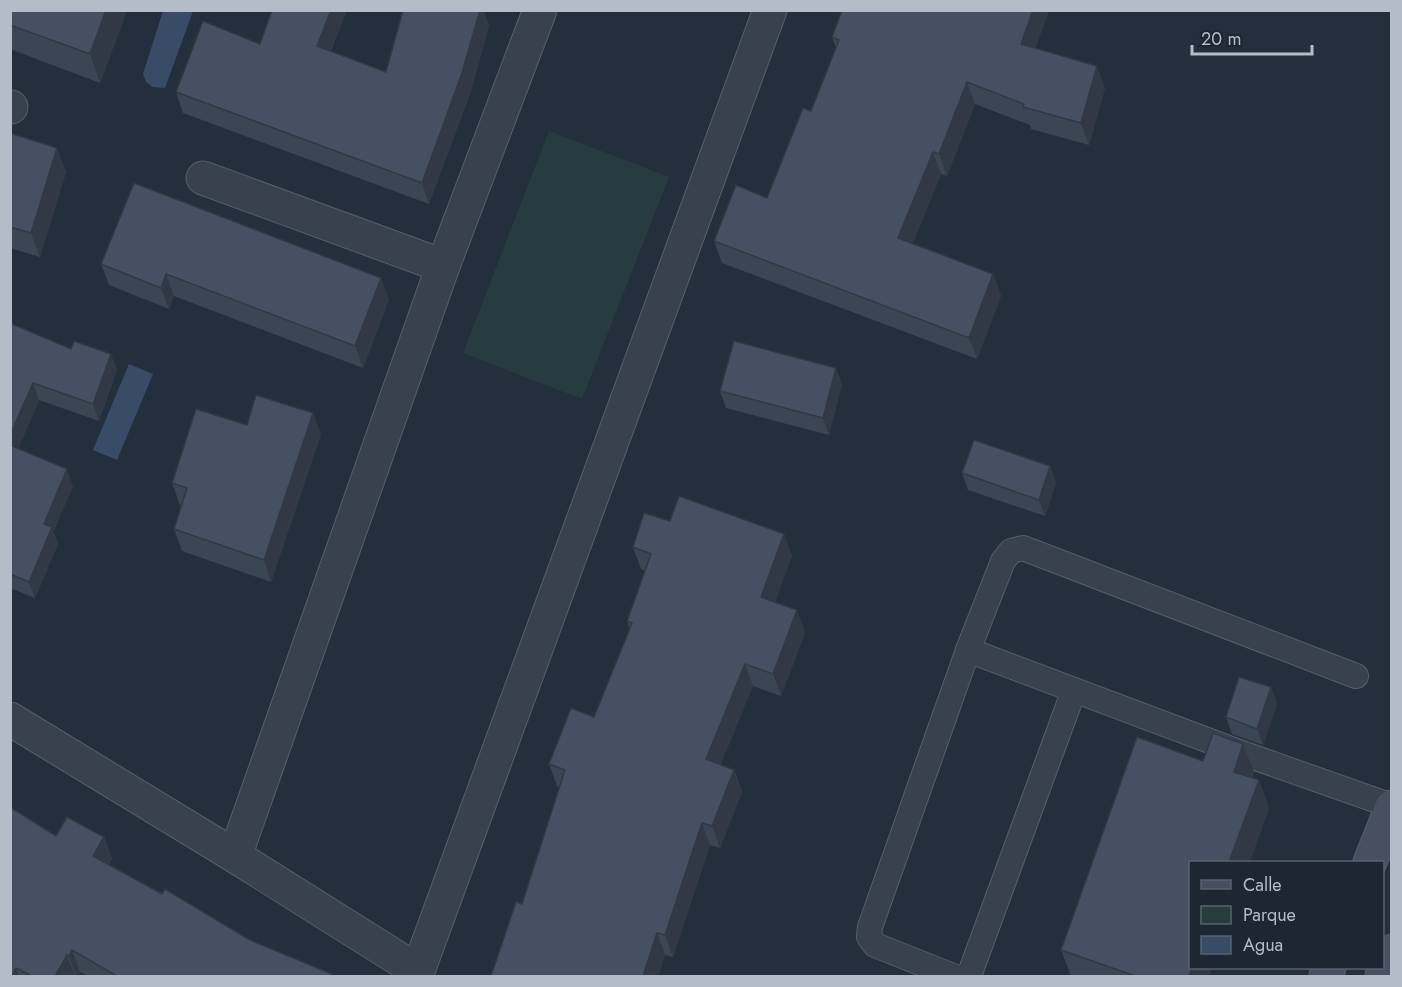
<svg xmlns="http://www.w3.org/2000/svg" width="1402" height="987" font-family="Jost,sans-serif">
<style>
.green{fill:#263c3f}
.water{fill:#394c67}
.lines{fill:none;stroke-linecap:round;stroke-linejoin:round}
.lane-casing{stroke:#565f6c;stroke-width:26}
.street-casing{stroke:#565f6c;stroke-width:35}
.secondary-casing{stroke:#565f6c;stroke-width:35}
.lane{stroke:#38414e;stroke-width:24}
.street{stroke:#38414e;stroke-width:33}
.secondary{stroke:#465061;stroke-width:33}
.wall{fill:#3b4654}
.shaded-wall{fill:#303945}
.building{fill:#455162;stroke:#303945;stroke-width:1.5}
</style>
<rect width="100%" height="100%" fill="#242f3e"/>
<polygon class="green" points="549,131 669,177 582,399 463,353"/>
<g class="water">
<polygon points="163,11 193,11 165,88 153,87 146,82 143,74"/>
<polygon points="129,364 153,374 117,460 93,450"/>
</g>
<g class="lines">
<g class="lane-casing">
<g id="lane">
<polyline points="968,650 1003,561 1011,551 1023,548 1356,676"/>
<polyline points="953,976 875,945 869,937 870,927 968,650 1239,752 1392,806"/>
<polyline points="969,976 1074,690"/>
</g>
</g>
<g class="street-casing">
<g id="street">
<polyline points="10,107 11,107"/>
<polyline points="203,178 443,266"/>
<polyline points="10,719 235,856 418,971 416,976"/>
<polyline points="235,856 443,266 540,10"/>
<polyline points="418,971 770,10"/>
</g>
</g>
<g class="secondary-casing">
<g id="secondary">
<polyline points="1370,862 1392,807"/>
<polyline points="1326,976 1329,968"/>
<polyline points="1382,976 1392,951"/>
</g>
</g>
<use href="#lane" class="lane"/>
<use href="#street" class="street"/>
<use href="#secondary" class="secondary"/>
</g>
<g class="wall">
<polygon points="10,10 127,10 100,83 10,49"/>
<polygon points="272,10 347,10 331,51 386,72 403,13 396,10 483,10 489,26 470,94 429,204 183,113 176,92 260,44"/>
<polygon points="842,10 1049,10 1035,48 1105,88 1089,145 1031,129 1030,125 975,104 947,176 941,174 913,243 993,274 1001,296 977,359 722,263 714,241 767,198 811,111 836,48 832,37"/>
<polygon points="10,133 66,172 40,257 10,248"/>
<polygon points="101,264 389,299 363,368 174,296 169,309 109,285"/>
<polygon points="10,323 117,370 99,421 39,400 18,449 73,486 53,532 58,544 35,598 10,588"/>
<polygon points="842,384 829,435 726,408 720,391"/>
<polygon points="247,425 321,434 271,582 182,551 174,529 182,505 180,505 172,483"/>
<polygon points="1050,466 1056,483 1045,516 968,490 962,473"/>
<polygon points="670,521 784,534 792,556 775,602 805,632 781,696 753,686 720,765 734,770 742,792 720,848 710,845 673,957 665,955 658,976 491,976 522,904 560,787 557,786 549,764 594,717 630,629 627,621 645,571 641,569 633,547"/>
<polygon points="1271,687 1277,704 1263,745 1232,734 1226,717"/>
<polygon points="1203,761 1254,772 1252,778 1259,780 1269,809 1191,968 1212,968 1209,976 1071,976 1061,950"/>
<polygon points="56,836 104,837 112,859 109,865 250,940 333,976 89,976 80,972 77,976 10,976"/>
</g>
<g class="shaded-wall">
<polygon points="106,10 127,10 100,83 90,54"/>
<polygon points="331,10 347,10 324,67 317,46"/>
<polygon points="471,10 483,10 489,26 470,94 429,204 422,183"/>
<polygon points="1033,10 1049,10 1029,66 1021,44"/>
<polygon points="1097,66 1105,88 1089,145 1081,123"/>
<polygon points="967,82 975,104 947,176 939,154"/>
<polygon points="57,148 66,172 40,257 31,233"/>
<polygon points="933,152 941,174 906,260 898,238"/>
<polygon points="166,274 174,296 169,309 161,288"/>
<polygon points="993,274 1001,296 977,359 969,338"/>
<polygon points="381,278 389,299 363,368 355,346"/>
<polygon points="111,354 117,370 99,421 93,404"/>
<polygon points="836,368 842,384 829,435 823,418"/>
<polygon points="33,383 39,400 13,460 10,454 10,435"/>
<polygon points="313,413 321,434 271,582 264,560"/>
<polygon points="1050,466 1056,483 1045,516 1039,500"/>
<polygon points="67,469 73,486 53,532 58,544 35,598 29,582 44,524"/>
<polygon points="784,534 792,556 769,619 761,597"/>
<polygon points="797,610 805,632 781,696 773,674"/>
<polygon points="745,664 753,686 714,781 706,759"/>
<polygon points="1271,687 1277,704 1263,745 1257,729"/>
<polygon points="1243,744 1254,772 1244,800 1234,772"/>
<polygon points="734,770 742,792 720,848 712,826"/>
<polygon points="1259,780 1269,809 1250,862 1229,862"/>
<polygon points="702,823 710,845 673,957 665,935"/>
<polygon points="104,837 112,859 101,878 93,856"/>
<polygon points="657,933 665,955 658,976 643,976"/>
<polygon points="72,950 80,972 77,976 76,976 69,956"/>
<polygon points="67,955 75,976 55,976"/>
<polygon points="16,968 19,976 12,976"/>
<polygon points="1192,968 1212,968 1209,976 1189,976"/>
</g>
<g class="building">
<polygon points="10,10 106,10 90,54 10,25"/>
<polygon points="272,10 331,10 317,46 386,72 403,10 480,10 462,73 422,183 176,92 203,21 260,44"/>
<polygon points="842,10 1033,10 1021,44 1097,66 1081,123 1023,107 1024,104 967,82 939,154 933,152 898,238 993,274 969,338 714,241 736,185 767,198 803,108 811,111 839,40 832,37"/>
<polygon points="10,133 57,148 31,233 10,227"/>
<polygon points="134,183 381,278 355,346 166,274 161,288 101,264"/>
<polygon points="10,323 71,349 74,341 111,354 93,404 33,383 10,435"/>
<polygon points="734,341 836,368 823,418 720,391"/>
<polygon points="256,395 313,413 264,560 174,529 187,488 172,483 196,409 247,425"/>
<polygon points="974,440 1050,466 1039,500 962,473"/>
<polygon points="10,445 67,469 44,524 52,527 29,582 10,574"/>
<polygon points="679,496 784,534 761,597 797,610 773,674 745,664 706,759 734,770 712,826 702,823 665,935 657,933 643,976 491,976 516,902 522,904 565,770 549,764 571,708 594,717 632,623 627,621 651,554 633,547 644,513 670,521"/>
<polygon points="1239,677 1271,687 1257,729 1226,717"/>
<polygon points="1213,733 1243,744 1234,772 1259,780 1229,862 1191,862 1191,968 1192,968 1189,976 1135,976 1061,950 1137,737 1203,761"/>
<polygon points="10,807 56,836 67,817 104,837 93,856 162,894 165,889 250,940 332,974 330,976 117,976 72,950 69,956 67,955 55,976 32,976 16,968 12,976 10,976"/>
</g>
<rect width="1402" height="987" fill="none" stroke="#b4bcc9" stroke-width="24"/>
<rect x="1189" y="861" width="195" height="108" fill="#1d2633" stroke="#59626f" stroke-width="1.5"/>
<rect x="1201" y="880" width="30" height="9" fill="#465061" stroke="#59626f" stroke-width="1.5"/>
<text x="1243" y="891" font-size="18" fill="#b4bcc9">Calle</text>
<rect x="1201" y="906" width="30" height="18" fill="#263c3f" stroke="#59626f" stroke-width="1.5"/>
<text x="1243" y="921" font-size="18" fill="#b4bcc9">Parque</text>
<rect x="1201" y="936" width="30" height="18" fill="#394c67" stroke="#59626f" stroke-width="1.5"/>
<text x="1243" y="951" font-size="18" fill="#b4bcc9">Agua</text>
<path d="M1192 45v9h120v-9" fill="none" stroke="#b4bcc9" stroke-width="3"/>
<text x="1201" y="45" font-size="18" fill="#b4bcc9" stroke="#1d2633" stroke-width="4.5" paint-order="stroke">20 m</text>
</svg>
